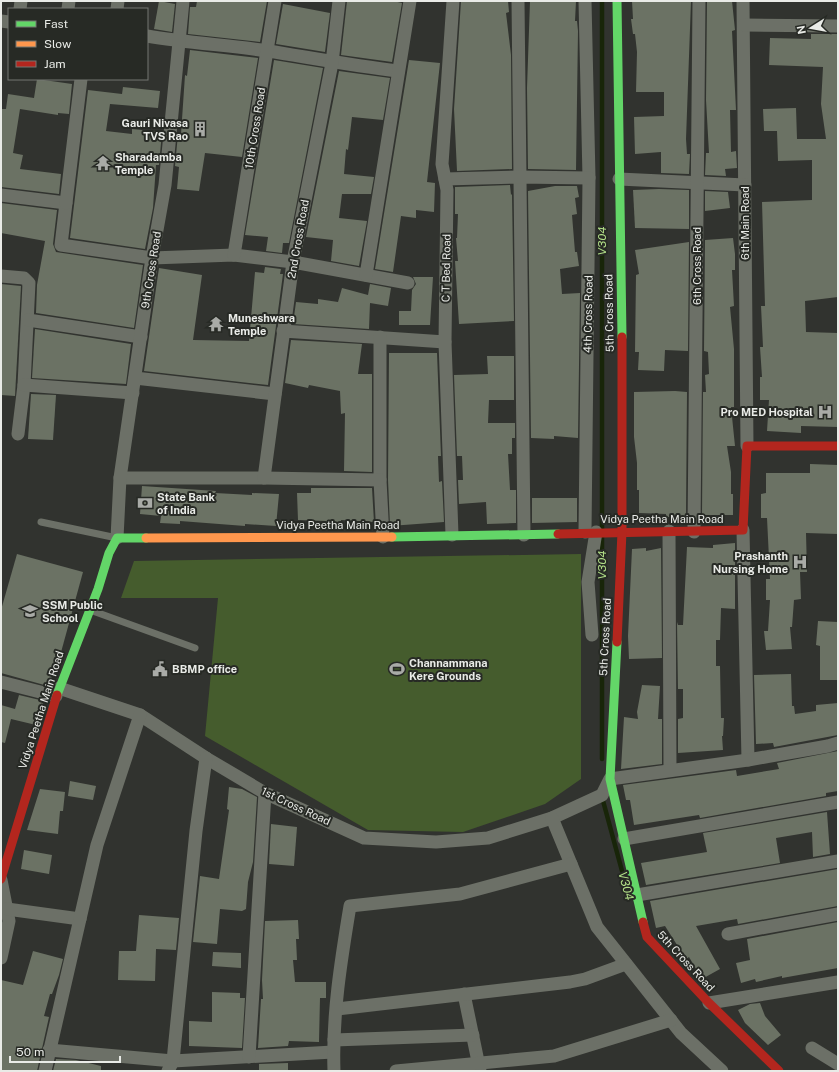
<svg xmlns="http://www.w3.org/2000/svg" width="839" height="1072" font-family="'Public Sans',sans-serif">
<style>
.green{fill:#455c2d}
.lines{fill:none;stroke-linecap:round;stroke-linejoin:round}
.stream{stroke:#182509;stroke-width:4.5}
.building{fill:#6b7264}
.lane{stroke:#6c7067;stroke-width:7}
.street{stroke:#6c7067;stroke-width:13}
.fast{stroke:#63d668;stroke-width:9}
.slow{stroke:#ff974d;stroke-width:9}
.jam{stroke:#b3261e;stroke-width:9}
.labels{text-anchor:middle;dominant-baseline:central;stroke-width:4;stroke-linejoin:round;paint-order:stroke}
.poi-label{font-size:11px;font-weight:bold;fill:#e9ebe7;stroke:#272a25;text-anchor:start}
.street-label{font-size:11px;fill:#e9ebe7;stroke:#272a25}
.water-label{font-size:12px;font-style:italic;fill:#b1de87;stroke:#272a25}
</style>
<rect width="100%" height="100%" fill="#31332f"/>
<polygon class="green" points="581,554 581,779 545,804 463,832 368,830 205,736 218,598 121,598 134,561"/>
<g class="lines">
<g class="stream">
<polyline points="602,1 602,529"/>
<polyline points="602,537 602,759"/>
<polyline points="602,797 622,871"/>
</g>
</g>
<g class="building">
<polygon points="159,1 175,4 172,32 154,29"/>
<polygon points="197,1 267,1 260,42 188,34 190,7 196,7"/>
<polygon points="347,1 393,1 402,3 392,62 341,55"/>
<polygon points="461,1 508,1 509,12 506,13 511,55 512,169 457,171 454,109"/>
<polygon points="530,1 576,1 575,21 577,21 578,31 576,170 528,169 527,88"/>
<polygon points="632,1 691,1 686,139 687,154 690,154 689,174 661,173 661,152 635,154 634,117 664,116 664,92 636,92 637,52 635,34 633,34 631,19 633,19"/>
<polygon points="707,1 732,1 735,30 732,31 736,110 730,110 731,152 736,151 737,168 725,169 726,176 705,175 706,153 709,153 706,100"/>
<polygon points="283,4 330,13 325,52 276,44"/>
<polygon points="811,34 838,34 838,297 805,301 806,332 838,333 838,427 801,426 801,433 767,431 769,400 760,400 760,377 762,377 760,347 763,347 761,306 765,306 762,202 812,200 812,160 778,161 777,131 764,131 763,109 796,108 797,139 826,139 821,104 823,67 769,65 770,38 811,39"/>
<polygon points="190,50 258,58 242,157 205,153 199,191 177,189 179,167 175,166 178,134 181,134 185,75 187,76"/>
<polygon points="274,60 323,68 289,243 283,243 282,253 266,251 268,237 245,235"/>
<polygon points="409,60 440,63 427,182 435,183 434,212 416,210 416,218 401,216 393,272 375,269"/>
<polygon points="339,71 390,78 383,120 352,117 348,150 346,149 344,174 374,177 371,194 342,194 339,218 367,221 359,266 331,261 333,240 306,237"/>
<polygon points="37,79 72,84 69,114 58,113 58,115 20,109 13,153 23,155 20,169 61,174 59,194 1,187 1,109 6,109 8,94 34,98"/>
<polygon points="123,87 160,91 158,108 110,104 106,131 132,134 132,129 162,132 159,165 156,165 153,208 145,249 70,238 88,90 122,94"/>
<polygon points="510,185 511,195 512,194 514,321 459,324 455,261 458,261 456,238 457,238 458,214 455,214 455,187"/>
<polygon points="555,186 577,186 579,197 575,198 577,214 572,215 575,252 577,252 579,266 560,269 562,294 580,293 578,438 554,436 554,439 531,438 528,191"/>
<polygon points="659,189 689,190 689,229 635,228 633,190"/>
<polygon points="705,191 728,192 730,208 705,211"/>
<polygon points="1,203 57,210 53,244 56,252 143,265 134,328 36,313 37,285 45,241 1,233"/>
<polygon points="733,238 735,254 735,270 732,270 734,306 730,307 734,349 734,407 731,407 735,446 727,446 731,472 731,494 733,494 733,515 702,515 703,392 706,392 705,375 709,374 708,352 704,351 705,240"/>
<polygon points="689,242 688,351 665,350 664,371 638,370 639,352 635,352 636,275 639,274 635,250"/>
<polygon points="265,267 281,269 280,274 283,274 268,385 144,371 159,268 202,275 193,340 249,341 255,272 264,273"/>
<polygon points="413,277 433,277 430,325 399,325 399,311 411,311 412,290 416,284"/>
<polygon points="1,284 21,286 15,396 1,395"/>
<polygon points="370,284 391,288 388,306 370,303 369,329 293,324 296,302 318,304 318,299 338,302 342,288 368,295"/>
<polygon points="35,329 131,344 126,384 32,378"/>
<polygon points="291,340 362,344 358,374 372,374 372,472 344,471 345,413 341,414 340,391 309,385 308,388 285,383"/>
<polygon points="389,353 437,353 441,456 438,456 439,482 442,481 444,522 390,526 388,480"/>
<polygon points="487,356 514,356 514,400 489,400 488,423 515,423 515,438 512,438 512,454 508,454 510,490 516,490 516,523 487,524 486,502 459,504 458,480 463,480 462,456 457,456 454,375 488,374"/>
<polygon points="675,391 687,392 686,517 666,517 666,514 639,513 639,490 637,490 637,463 634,437 634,392"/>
<polygon points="31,394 56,395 53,440 28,439"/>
<polygon points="810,464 838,465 838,534 806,533 807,572 800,572 801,599 794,600 792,627 790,627 792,649 766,650 764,631 768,631 770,600 766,600 766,579 770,579 767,518 761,518 761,494 766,493 766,473 810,473"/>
<polygon points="142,486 216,491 215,493 252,495 252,493 279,494 276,526 245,524 245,526 180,521 180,524 160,523 161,516 140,514"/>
<polygon points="311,488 372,488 374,522 341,520 341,524 326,523 326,521 298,520 297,493 311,493"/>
<polygon points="532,498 577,498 577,522 532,523"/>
<polygon points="735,543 735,609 721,608 720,640 716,640 716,666 720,666 721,718 724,718 723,736 722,736 723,750 678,753 678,719 683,718 683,689 678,689 677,622 678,625 683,625 687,547 713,548 713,545"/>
<polygon points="646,548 646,551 661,548 662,658 629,659 628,636 632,549"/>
<polygon points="17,554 83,572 60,656 48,686 1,673 1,610"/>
<polygon points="818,621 838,622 838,680 820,680 820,646 816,645"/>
<polygon points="791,674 792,706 794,706 795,714 816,711 816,705 838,703 838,735 774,747 773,743 756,744 754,675"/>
<polygon points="642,685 660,686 658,719 662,719 662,764 621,769 624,717 638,719 637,712"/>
<polygon points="19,695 44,701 36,725 11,719 5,743 1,742 1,705 15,709"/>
<polygon points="838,751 838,791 826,793 826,796 700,818 699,815 634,825 630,800 626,800 623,785 736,770 737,776 779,769 777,763"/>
<polygon points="70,781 96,786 93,800 68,796"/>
<polygon points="229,787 242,789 257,797 253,862 248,882 246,909 242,911 220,909 217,944 193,942 200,876 219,879 229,810 227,809"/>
<polygon points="40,789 65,792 63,811 60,811 58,834 27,830"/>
<polygon points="827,812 830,854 813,857 812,832 776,838 780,863 646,885 641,863 707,852 703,833"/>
<polygon points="271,824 297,827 294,866 269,864"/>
<polygon points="24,850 52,855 49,874 21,869"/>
<polygon points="838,869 838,906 738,924 737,919 696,926 720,969 702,979 689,957 686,959 665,926 656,928 650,901"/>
<polygon points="139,915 179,918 176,950 156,949 155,981 118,980 119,951 136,951"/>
<polygon points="298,920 299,939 296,939 297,960 293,960 295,982 326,982 326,998 320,998 319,1042 289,1041 288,1046 258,1048 261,999 263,999 262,980 265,921"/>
<polygon points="838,922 838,968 782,978 782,976 756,982 755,979 741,983 736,963 750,960 747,939"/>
<polygon points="33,951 63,959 59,975 52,994 50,994 44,1016 49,1017 37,1071 1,1071 1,980 23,985"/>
<polygon points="213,952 241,953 241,968 212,966"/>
<polygon points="212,992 240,993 240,998 245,998 242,1048 189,1046 189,1021 212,1022"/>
<polygon points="760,1003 765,1016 781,1035 768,1045 745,1023 738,1010 750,1004"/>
<polygon points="56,1059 76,1060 101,1066 101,1071 53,1071"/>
<polygon points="288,1063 288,1071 259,1071 259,1064"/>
</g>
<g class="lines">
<g class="lane">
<polyline points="41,522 117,538"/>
<polyline points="90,610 195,648"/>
</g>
<g class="street">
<polyline points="518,1 524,535"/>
<polyline points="585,1 589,178 585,532"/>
<polyline points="743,1 747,446"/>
<polyline points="20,9 21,1"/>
<polyline points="68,9 69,1"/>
<polyline points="117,9 118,1"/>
<polyline points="1,21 9,22"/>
<polyline points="744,25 838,26"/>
<path d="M147 36C187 43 228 45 268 51 312 58 355 66 398 71"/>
<polyline points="445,179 519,177 589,178"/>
<polyline points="619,179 745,185"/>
<polyline points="1,195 66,203 61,245 152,258 234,255 293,262 408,283"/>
<polyline points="66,203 81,79"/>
<polyline points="234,255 275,1"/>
<polyline points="366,275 410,1"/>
<polyline points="1,276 24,278 29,283 24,385 18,434"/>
<polyline points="28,320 141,337"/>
<polyline points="283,331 445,342"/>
<polyline points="380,337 380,480 383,537"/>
<polyline points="135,378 275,394"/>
<polyline points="24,385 133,393"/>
<polyline points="120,478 264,478 380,480"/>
<polyline points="264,478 293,262 332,63 339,1"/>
<polyline points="743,530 748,760"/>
<polyline points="669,531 670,770"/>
<polyline points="694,532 699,1"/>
<polyline points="452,535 445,342 447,190 442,164 453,1"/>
<polyline points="117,538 120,478 152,258 165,185 183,1"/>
<polyline points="592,635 588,582 596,532"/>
<polyline points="1,682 56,696"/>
<polyline points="59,688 140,715 206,758 265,793 364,838 436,842 488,838 552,818 602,795 610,779 748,760 828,746 838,743"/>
<polyline points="552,818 597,927 681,1033 722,1071"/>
<polyline points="624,839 838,802"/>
<polyline points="1,880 9,921 1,958"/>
<polyline points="637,895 838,861"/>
<polyline points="7,909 80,919"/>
<polyline points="728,934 838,914"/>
<polyline points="464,994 480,1071"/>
<polyline points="709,1003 838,982"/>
<polyline points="337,1009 570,982 585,979 626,964"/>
<polyline points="334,1040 473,1035"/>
<polyline points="812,1048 838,1064"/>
<polyline points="49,1050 173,1061 333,1052"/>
<polyline points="249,1057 265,793"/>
<polyline points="45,1071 97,845 140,715"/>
<polyline points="168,1071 173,1061 196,831 206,758"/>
<path d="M334 1071C332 1016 341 960 350 906L460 894 571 864"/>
<polyline points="396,1071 554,1056 671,1020"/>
</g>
<g class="fast">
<polyline points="617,1 622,337"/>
<polyline points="392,537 558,534"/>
<polyline points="617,642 610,779 643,922"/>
<polyline points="57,695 98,589 109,553 117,538 146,538"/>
</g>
<polyline class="slow" points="146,538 392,537"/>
<g class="jam">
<polyline points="558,534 743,530 747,446 838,446"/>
<polyline points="617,642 622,532 622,337"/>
<polyline points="1,879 57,695"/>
<polyline points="643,922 647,937 709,1003 779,1071"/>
</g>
</g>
<defs>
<g id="building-bare" transform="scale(1.2)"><path d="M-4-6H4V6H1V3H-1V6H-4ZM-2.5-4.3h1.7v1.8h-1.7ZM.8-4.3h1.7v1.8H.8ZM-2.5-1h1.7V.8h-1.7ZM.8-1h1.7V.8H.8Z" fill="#a9aba7" stroke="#272a25" stroke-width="2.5" paint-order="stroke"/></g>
<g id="temple-bare" transform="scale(1.2)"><path d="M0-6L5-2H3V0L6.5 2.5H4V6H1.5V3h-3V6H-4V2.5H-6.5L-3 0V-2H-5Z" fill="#a9aba7" stroke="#272a25" stroke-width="2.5" paint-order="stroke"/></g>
<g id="hospital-bare" transform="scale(1.2)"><path d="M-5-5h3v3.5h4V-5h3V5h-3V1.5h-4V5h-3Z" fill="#a9aba7" stroke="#272a25" stroke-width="2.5" paint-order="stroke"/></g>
<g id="bank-bare" transform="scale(1.2)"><path d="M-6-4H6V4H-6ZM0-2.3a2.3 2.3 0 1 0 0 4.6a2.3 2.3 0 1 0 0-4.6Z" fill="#a9aba7" stroke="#272a25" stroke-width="2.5" paint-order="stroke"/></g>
<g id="school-bare" transform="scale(1.2)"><path d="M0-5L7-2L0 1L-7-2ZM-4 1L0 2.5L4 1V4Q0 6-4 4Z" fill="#a9aba7" stroke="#272a25" stroke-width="2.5" paint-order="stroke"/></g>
<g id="civic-bare" transform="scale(1.2)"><path d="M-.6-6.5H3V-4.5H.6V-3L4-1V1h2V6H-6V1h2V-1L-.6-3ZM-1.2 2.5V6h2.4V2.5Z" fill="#a9aba7" stroke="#272a25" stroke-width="2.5" paint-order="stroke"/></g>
<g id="stadium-bare" transform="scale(1.2)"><path d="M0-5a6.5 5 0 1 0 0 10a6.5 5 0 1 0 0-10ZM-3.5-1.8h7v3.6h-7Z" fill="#a9aba7" stroke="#272a25" stroke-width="2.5" paint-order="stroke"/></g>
</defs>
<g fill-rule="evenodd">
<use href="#building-bare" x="200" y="129"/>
<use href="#temple-bare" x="103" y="163"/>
<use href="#temple-bare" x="216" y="324"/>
<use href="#hospital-bare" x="825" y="412"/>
<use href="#bank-bare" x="145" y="503"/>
<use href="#hospital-bare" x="800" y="562"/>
<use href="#school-bare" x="30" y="611"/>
<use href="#civic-bare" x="160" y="669"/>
<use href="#stadium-bare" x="397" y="669"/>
</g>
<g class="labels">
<g class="poi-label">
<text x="188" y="123" text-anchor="end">Gauri Nivasa<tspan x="188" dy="13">TVS Rao</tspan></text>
<text x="115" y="157">Sharadamba<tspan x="115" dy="13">Temple</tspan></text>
<text x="228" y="318">Muneshwara<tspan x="228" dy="13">Temple</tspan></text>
<text x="813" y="412" text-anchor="end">Pro MED Hospital</text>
<text x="157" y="497">State Bank<tspan x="157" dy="13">of India</tspan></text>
<text x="788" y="556" text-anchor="end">Prashanth<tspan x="788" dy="13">Nursing Home</tspan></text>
<text x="42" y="605">SSM Public<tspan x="42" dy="13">School</tspan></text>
<text x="409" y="663">Channammana<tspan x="409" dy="13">Kere Grounds</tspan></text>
<text x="172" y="669">BBMP office</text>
</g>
<g class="street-label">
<text transform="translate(255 128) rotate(-81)">10th Cross Road</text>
<text transform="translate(745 223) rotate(-90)">6th Main Road</text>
<text transform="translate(298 239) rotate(-80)">2nd Cross Road</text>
<text transform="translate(697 266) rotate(-90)">6th Cross Road</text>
<text transform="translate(446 268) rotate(-89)">C T Bed Road</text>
<text transform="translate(151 270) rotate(-81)">9th Cross Road</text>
<text transform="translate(609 313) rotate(-91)">5th Cross Road</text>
<text transform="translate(588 314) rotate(-89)">4th Cross Road</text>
<text x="662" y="519">Vidya Peetha Main Road</text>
<text x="338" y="525">Vidya Peetha Main Road</text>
<text transform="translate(605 637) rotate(-87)">5th Cross Road</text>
<text transform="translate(41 710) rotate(-72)">Vidya Peetha Main Road</text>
<text transform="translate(296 806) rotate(25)">1st Cross Road</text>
<text transform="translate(686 961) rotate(47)">5th Cross Road</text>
</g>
<g class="water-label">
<text transform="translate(602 241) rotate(-90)">V304</text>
<text transform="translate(602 565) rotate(-90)">V304</text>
<text transform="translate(626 886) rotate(75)">V304</text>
</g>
</g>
<rect width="839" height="1072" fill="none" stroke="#e9ebe7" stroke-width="4"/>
<rect x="8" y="8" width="140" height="72" fill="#272a25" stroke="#757773"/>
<rect x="16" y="21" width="20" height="6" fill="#63d668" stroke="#757773"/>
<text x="44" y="28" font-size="12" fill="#e9ebe7">Fast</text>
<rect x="16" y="41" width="20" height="6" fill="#ff974d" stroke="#757773"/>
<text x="44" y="48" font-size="12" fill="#e9ebe7">Slow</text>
<rect x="16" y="61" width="20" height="6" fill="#b3261e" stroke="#757773"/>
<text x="44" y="68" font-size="12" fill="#e9ebe7">Jam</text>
<g transform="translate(811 28) rotate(259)" stroke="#272a25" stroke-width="3" paint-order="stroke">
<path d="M0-3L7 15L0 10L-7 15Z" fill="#e9ebe7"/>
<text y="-6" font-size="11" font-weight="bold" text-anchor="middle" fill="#e9ebe7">N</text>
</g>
<path d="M10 1056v6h110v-6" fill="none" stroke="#e9ebe7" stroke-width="2"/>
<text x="16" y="1056" font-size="12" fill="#e9ebe7" stroke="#272a25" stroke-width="3" paint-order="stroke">50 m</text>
</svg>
